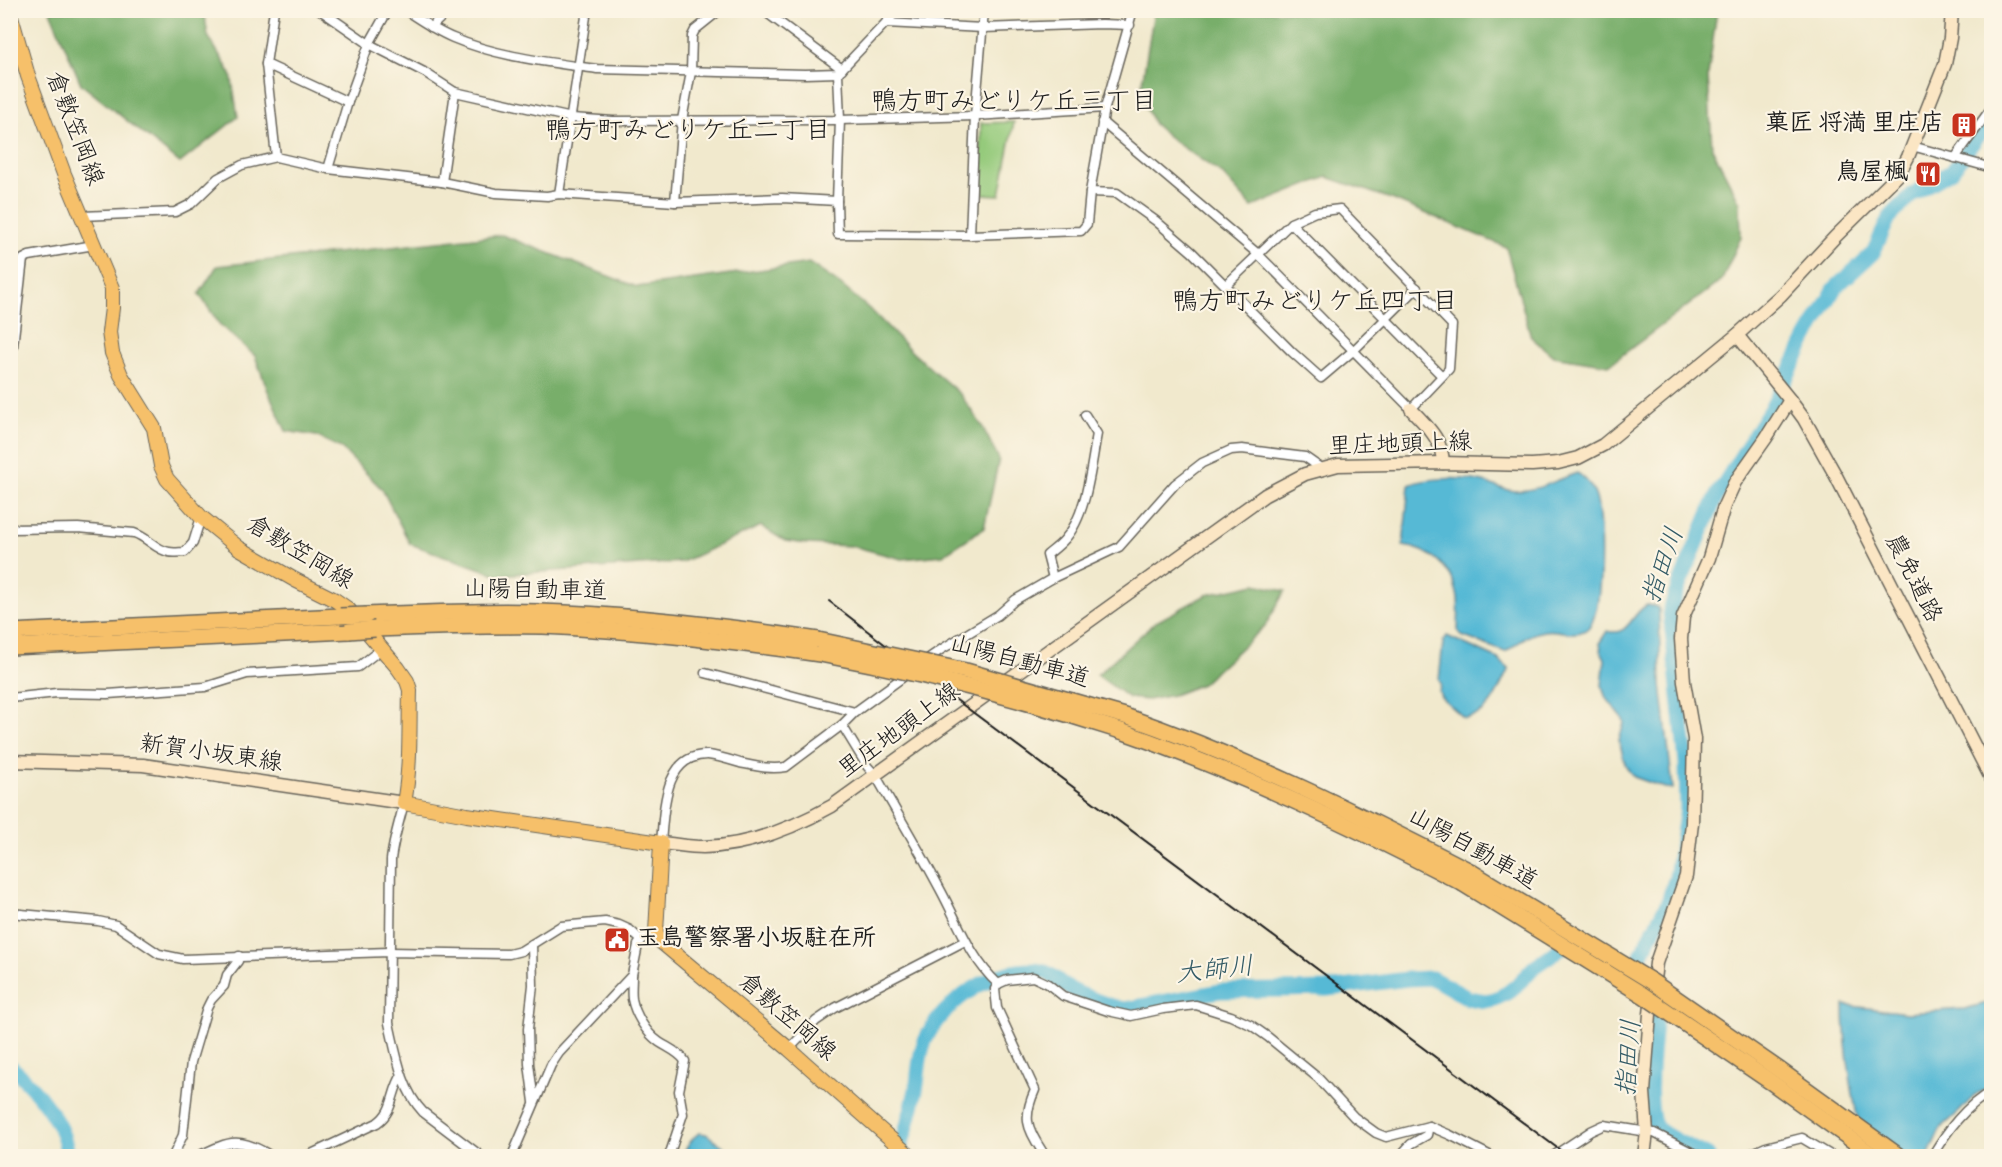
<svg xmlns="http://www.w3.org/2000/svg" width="2002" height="1167" font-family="Dekko,'Klee One',sans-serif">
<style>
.green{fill:#95ca7b;stroke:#58734c;stroke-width:1.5}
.forest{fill:#78ae6b;stroke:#4a6544;stroke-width:1.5}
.water{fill:#56b9d5;stroke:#396a78;stroke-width:1.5}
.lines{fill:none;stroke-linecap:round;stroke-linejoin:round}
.river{stroke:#56b9d5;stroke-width:15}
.street-casing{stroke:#67645a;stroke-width:11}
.secondary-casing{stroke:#67645a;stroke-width:15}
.primary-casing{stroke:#67645a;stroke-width:16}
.highway-casing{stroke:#67645a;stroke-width:18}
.street{stroke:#fff;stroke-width:8}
.secondary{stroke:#fbe6c4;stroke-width:12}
.primary{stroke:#f6c06b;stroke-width:14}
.highway{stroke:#f6c06b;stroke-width:15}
.rail{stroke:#1c1c1c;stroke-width:2}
.highway-bridge-casing{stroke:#67645a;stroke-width:18;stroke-linecap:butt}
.highway-bridge{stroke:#f6c06b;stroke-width:15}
.labels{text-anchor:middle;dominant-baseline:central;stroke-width:4.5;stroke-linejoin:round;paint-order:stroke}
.poi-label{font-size:24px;font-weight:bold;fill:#1c1c1c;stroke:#fcf5e5;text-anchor:end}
.street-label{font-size:24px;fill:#1c1c1c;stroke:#fcf5e5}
.neighbourhood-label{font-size:26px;fill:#1c1c1c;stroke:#fcf5e5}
.water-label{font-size:26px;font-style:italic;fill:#335b66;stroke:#fcf5e5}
</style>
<rect width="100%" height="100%" fill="#fcf5e5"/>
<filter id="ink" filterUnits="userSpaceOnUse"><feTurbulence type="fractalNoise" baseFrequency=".0167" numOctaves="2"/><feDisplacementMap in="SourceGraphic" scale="12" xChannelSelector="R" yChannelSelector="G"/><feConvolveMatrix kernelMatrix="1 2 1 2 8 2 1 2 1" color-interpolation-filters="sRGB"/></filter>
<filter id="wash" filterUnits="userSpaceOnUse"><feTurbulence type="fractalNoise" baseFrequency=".008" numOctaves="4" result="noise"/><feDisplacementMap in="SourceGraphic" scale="24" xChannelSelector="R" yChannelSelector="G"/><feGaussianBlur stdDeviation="1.35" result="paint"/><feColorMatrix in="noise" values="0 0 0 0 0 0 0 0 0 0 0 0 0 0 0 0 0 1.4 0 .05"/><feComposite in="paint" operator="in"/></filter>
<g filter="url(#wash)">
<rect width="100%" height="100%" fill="#f1e9cd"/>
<polygon class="green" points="1014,122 1000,195 980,194 981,123"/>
<g class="forest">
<polygon points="50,11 204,11 208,36 231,74 238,117 180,163 81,84"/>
<polygon points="1154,11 1717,11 1708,76 1712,148 1740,203 1741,237 1722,280 1609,365 1553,356 1531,337 1506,247 1394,200 1327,177 1252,207 1222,174 1175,142 1154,124 1140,96"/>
<polygon points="502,235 637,287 809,263 841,285 874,313 912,352 960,394 982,426 999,459 984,528 943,555 902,559 852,546 807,544 785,541 761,526 682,562 498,575 410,544 382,489 341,448 316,436 286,431 268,391 255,356 220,325 199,294 217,266"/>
<polygon points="1255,584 1285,591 1265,626 1202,684 1173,695 1148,700 1129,698 1097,675 1154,623 1206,595"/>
</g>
<g class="water">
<path d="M1577 473C1587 478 1595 491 1597 502 1602 524 1604 613 1588 628 1576 639 1558 628 1544 631 1528 633 1518 644 1505 652L1462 636 1458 631C1458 618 1460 606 1457 593 1452 567 1429 549 1403 546L1409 485C1427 477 1463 477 1483 482 1494 485 1507 492 1519 491 1540 490 1558 479 1577 473Z"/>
<path d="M1647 605 1657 607 1659 610 1661 684 1673 789 1665 788 1634 777 1629 771 1625 764 1619 740 1624 723 1623 719 1605 696 1602 685 1605 659 1601 651 1600 642 1607 631C1630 637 1630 614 1647 605Z"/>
<path d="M1447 636 1498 659 1509 669C1497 690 1492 716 1464 718L1441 697 1439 691 1441 684 1439 680 1443 642Z"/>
<path d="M1991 1002V1086L1976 1094 1959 1112 1940 1129 1928 1156H1865C1855 1107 1844 1055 1844 1005L1907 1013 1964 1009Z"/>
<polygon points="699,1133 706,1134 737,1156 681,1156 693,1138"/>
</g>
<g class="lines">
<g class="river">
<path d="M10 1066C31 1083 70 1129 66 1156"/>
<path d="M898 1156C905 1135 911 1112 916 1090 919 1075 918 1056 925 1041 941 1002 1000 963 1042 971 1052 973 1057 981 1065 986 1078 994 1109 1006 1124 1009L1220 991 1327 989 1408 979 1432 978 1468 998 1485 1001 1495 999 1507 993 1517 985 1535 966 1570 942 1574 943"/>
<path d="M1708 1156C1694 1149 1670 1139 1658 1129 1642 1115 1656 1013 1660 990L1641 963V955L1668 902 1676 877 1687 809 1686 763 1670 611 1676 593 1717 495 1773 405 1807 337 1835 288 1873 253 1889 218 1913 194 1952 171 1992 117"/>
</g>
</g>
</g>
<g filter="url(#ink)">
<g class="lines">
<g class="street-casing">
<g id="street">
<polyline points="274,10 266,64 276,157"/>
<polyline points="320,10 369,44 424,72 455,92 572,118 613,121 840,120 975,116 1105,108"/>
<path d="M405 10C420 20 436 31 453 38 498 57 549 62 597 69L805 74 838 73 898 10"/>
<polyline points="763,10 842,69"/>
<polyline points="886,23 983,28 1102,24 1130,25"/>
<polyline points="431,27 449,10"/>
<polyline points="266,64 348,102"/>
<polyline points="838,73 840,120 837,201 838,234 970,235 1081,231 1087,224 1090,192 1105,108 1133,10"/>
<polyline points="1102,122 1258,254 1411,409 1449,369 1452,325 1340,209 1315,212 1291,223 1226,285"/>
<polyline points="1912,146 1992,168"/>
<polyline points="1955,158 1992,107"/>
<polyline points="328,169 348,102 369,44 388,10"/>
<polyline points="442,182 455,92"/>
<polyline points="1090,192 1117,193 1156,221 1192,252 1292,352 1321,378 1354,350 1417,288"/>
<polyline points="559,194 587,10"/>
<polyline points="675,202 682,120 691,72 692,36 695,30 720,10"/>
<polyline points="82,216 175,212 191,204 218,178 242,165 276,157 328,169 442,182 496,193 547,196 559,194 675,202 782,198 837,201"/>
<polyline points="1291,223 1442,376"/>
<polyline points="970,235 975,116 984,10"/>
<polyline points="10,265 22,265"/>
<polyline points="10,372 23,259 29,256 94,245"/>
<path d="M10 529 78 528 134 533C147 537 156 550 169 552 174 553 180 552 185 552L193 543 201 517"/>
<path d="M1053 578 1047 555C1053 550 1060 545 1065 539 1087 515 1091 465 1097 434L1085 415"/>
<polyline points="923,662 942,649 998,615 1015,600 1053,578 1119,547 1175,484 1202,463 1231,450 1242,449 1305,457 1322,469"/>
<polyline points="705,673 855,712"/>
<polyline points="10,698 57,693 108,694 205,687 247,674 358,667 380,650"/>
<path d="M842 725 867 766 876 776C897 813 920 851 940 889 958 922 970 958 998 984L995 989 997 1008 1035 1090C1023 1117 1026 1127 1042 1151L1037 1156"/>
<path d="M404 803C399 823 393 841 391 860L389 1023C396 1053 401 1089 423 1112L481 1156"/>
<path d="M661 843C664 812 663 754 708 755 718 756 730 760 740 763 755 766 770 770 786 767L842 725 855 712 910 672"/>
<polyline points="10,913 98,921 116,925 159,954 183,959 389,952 509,954 521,951 561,926 605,922 619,925 630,930 641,940"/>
<polyline points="532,944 533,985 528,1029 529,1064 534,1102"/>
<path d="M632 975C632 983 631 991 632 999 635 1014 646 1033 659 1042 668 1048 679 1052 685 1061L679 1091 683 1114 669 1156"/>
<polyline points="998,984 1007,980 1033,977 1048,984 1063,996 1108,1011 1131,1016 1163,1009 1196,1005 1231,1016 1251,1025 1268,1037 1318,1078 1354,1117 1376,1133 1386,1137 1429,1126 1450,1135 1491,1156"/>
<polyline points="789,1049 816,1021 835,1008 965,941"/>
<polyline points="173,1156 183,1135 191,1062 207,1008 211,1000 224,986 227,975 238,961 239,956"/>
<path d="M198 1156C230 1141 239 1136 271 1156"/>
<path d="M307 1156 377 1123C395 1110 390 1094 402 1075"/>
<polyline points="512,1156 551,1065 559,1053 632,975 638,945 644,937 656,932"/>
<polyline points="1400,1156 1411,1144 1427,1135 1429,1126"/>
<polyline points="1553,1156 1591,1131 1604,1125 1654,1133 1699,1156"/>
<polyline points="1746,1156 1766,1147 1802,1138 1832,1156"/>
<path d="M1932 1156C1947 1131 1965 1106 1992 1091"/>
</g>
</g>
<g class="secondary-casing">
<g id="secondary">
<polyline points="1737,335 1790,400 1804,419 1836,476 1992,780"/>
<path d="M1411 409C1427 427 1442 438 1443 463"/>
<polyline points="10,761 143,765 404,803"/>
<path d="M661 843C675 844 689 847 703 847 750 846 793 828 832 806L1265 495 1305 474 1338 465 1443 463 1532 465 1558 463 1578 458 1603 445 1737 335 1781 295 1835 237 1899 174 1908 157 1945 64 1950 38 1952 10"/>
<polyline points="1644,1156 1647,1132 1644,1092 1650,1014 1656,963 1686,876 1692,823 1694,739 1684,682 1681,639 1683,617 1709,558 1724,506 1735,482 1766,438 1790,400"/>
</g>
</g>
<g class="primary-casing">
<path id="primary" d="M10 13 28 76 64 174 112 288V308L109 332 112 353 121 375 154 428 161 466 167 479 201 517 239 548 295 580 335 600 348 609 398 668 407 681 410 690C409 728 411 766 404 803L467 815 661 843 656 932 660 941 789 1049 910 1156"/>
</g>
<g class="highway-casing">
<g id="highway">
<path d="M367 615C424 613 483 610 540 612 634 615 726 626 818 640"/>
<path d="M375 629C431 627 487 625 543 626 636 630 728 641 820 654"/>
<polyline points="10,632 340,616"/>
<polyline points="10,647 349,631"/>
<path d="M1125 716C1244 757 1356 812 1468 870"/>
<path d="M1121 731C1239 772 1351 825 1462 883"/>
</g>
</g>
<use href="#street" class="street"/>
<use href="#secondary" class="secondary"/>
<use href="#primary" class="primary"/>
<use href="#highway" class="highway"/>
<polyline class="rail" points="829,601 955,699 1568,1156"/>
<g class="highway-bridge-casing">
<g id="highway-bridge">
<polyline points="340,616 367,615"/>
<polyline points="349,631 375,629"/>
<polyline points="818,640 966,671 1125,716"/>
<path d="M820 654C922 673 1022 699 1121 731"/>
<polyline points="1468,870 1651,981 1778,1069 1899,1156"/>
<polyline points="1462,883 1643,995 1771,1082 1874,1156"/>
</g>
</g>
<use href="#highway-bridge" class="highway-bridge"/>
</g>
</g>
<defs>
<g id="building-square" transform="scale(1.35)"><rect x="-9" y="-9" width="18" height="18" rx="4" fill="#c8321e" stroke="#fcf5e5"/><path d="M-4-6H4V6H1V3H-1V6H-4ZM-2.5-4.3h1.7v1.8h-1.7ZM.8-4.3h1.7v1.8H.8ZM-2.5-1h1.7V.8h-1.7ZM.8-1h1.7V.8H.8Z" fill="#fff"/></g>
<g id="restaurant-square" transform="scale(1.35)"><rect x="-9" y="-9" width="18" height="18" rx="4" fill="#c8321e" stroke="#fcf5e5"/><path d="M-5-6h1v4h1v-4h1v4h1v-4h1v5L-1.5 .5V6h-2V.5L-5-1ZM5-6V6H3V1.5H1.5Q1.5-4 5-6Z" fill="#fff"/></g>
<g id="civic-square" transform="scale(1.35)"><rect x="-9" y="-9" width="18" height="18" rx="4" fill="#c8321e" stroke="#fcf5e5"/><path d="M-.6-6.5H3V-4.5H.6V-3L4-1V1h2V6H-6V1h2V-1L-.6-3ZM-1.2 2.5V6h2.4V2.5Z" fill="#fff"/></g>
</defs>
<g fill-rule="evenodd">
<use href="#building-square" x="1964" y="125"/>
<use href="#restaurant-square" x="1928" y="174"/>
<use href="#civic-square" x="617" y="940"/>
</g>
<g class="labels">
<g class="poi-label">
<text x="1944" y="125">菓匠 将満 里庄店</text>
<text x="1908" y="174">鳥屋楓</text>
<text x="636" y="940" text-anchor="start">玉島警察署小坂駐在所</text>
</g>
<g class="street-label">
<text transform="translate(73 129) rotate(69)">倉敷笠岡線</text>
<text transform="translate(1400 446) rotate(-2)">里庄地頭上線</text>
<text transform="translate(299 554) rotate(31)">倉敷笠岡線</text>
<text transform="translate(1912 579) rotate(63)">農免道路</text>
<text transform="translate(535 592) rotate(1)">山陽自動車道</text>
<text transform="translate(1019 663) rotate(15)">山陽自動車道</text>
<text transform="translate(900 732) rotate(-36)">里庄地頭上線</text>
<text transform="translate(211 755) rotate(8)">新賀小坂東線</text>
<text transform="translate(1472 850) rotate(29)">山陽自動車道</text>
<text transform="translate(786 1018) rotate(41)">倉敷笠岡線</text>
</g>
<g class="neighbourhood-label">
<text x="1014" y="103">鴨方町みどりケ丘三丁目</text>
<text x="688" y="132">鴨方町みどりケ丘二丁目</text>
<text x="1315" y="303">鴨方町みどりケ丘四丁目</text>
</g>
<g class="water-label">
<text transform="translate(1665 566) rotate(-71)">指田川</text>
<text transform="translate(1215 972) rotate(-6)">大師川</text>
<text transform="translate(1631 1058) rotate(-86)">指田川</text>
</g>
</g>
<rect width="2002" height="1167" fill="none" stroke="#fcf5e5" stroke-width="36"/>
</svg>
